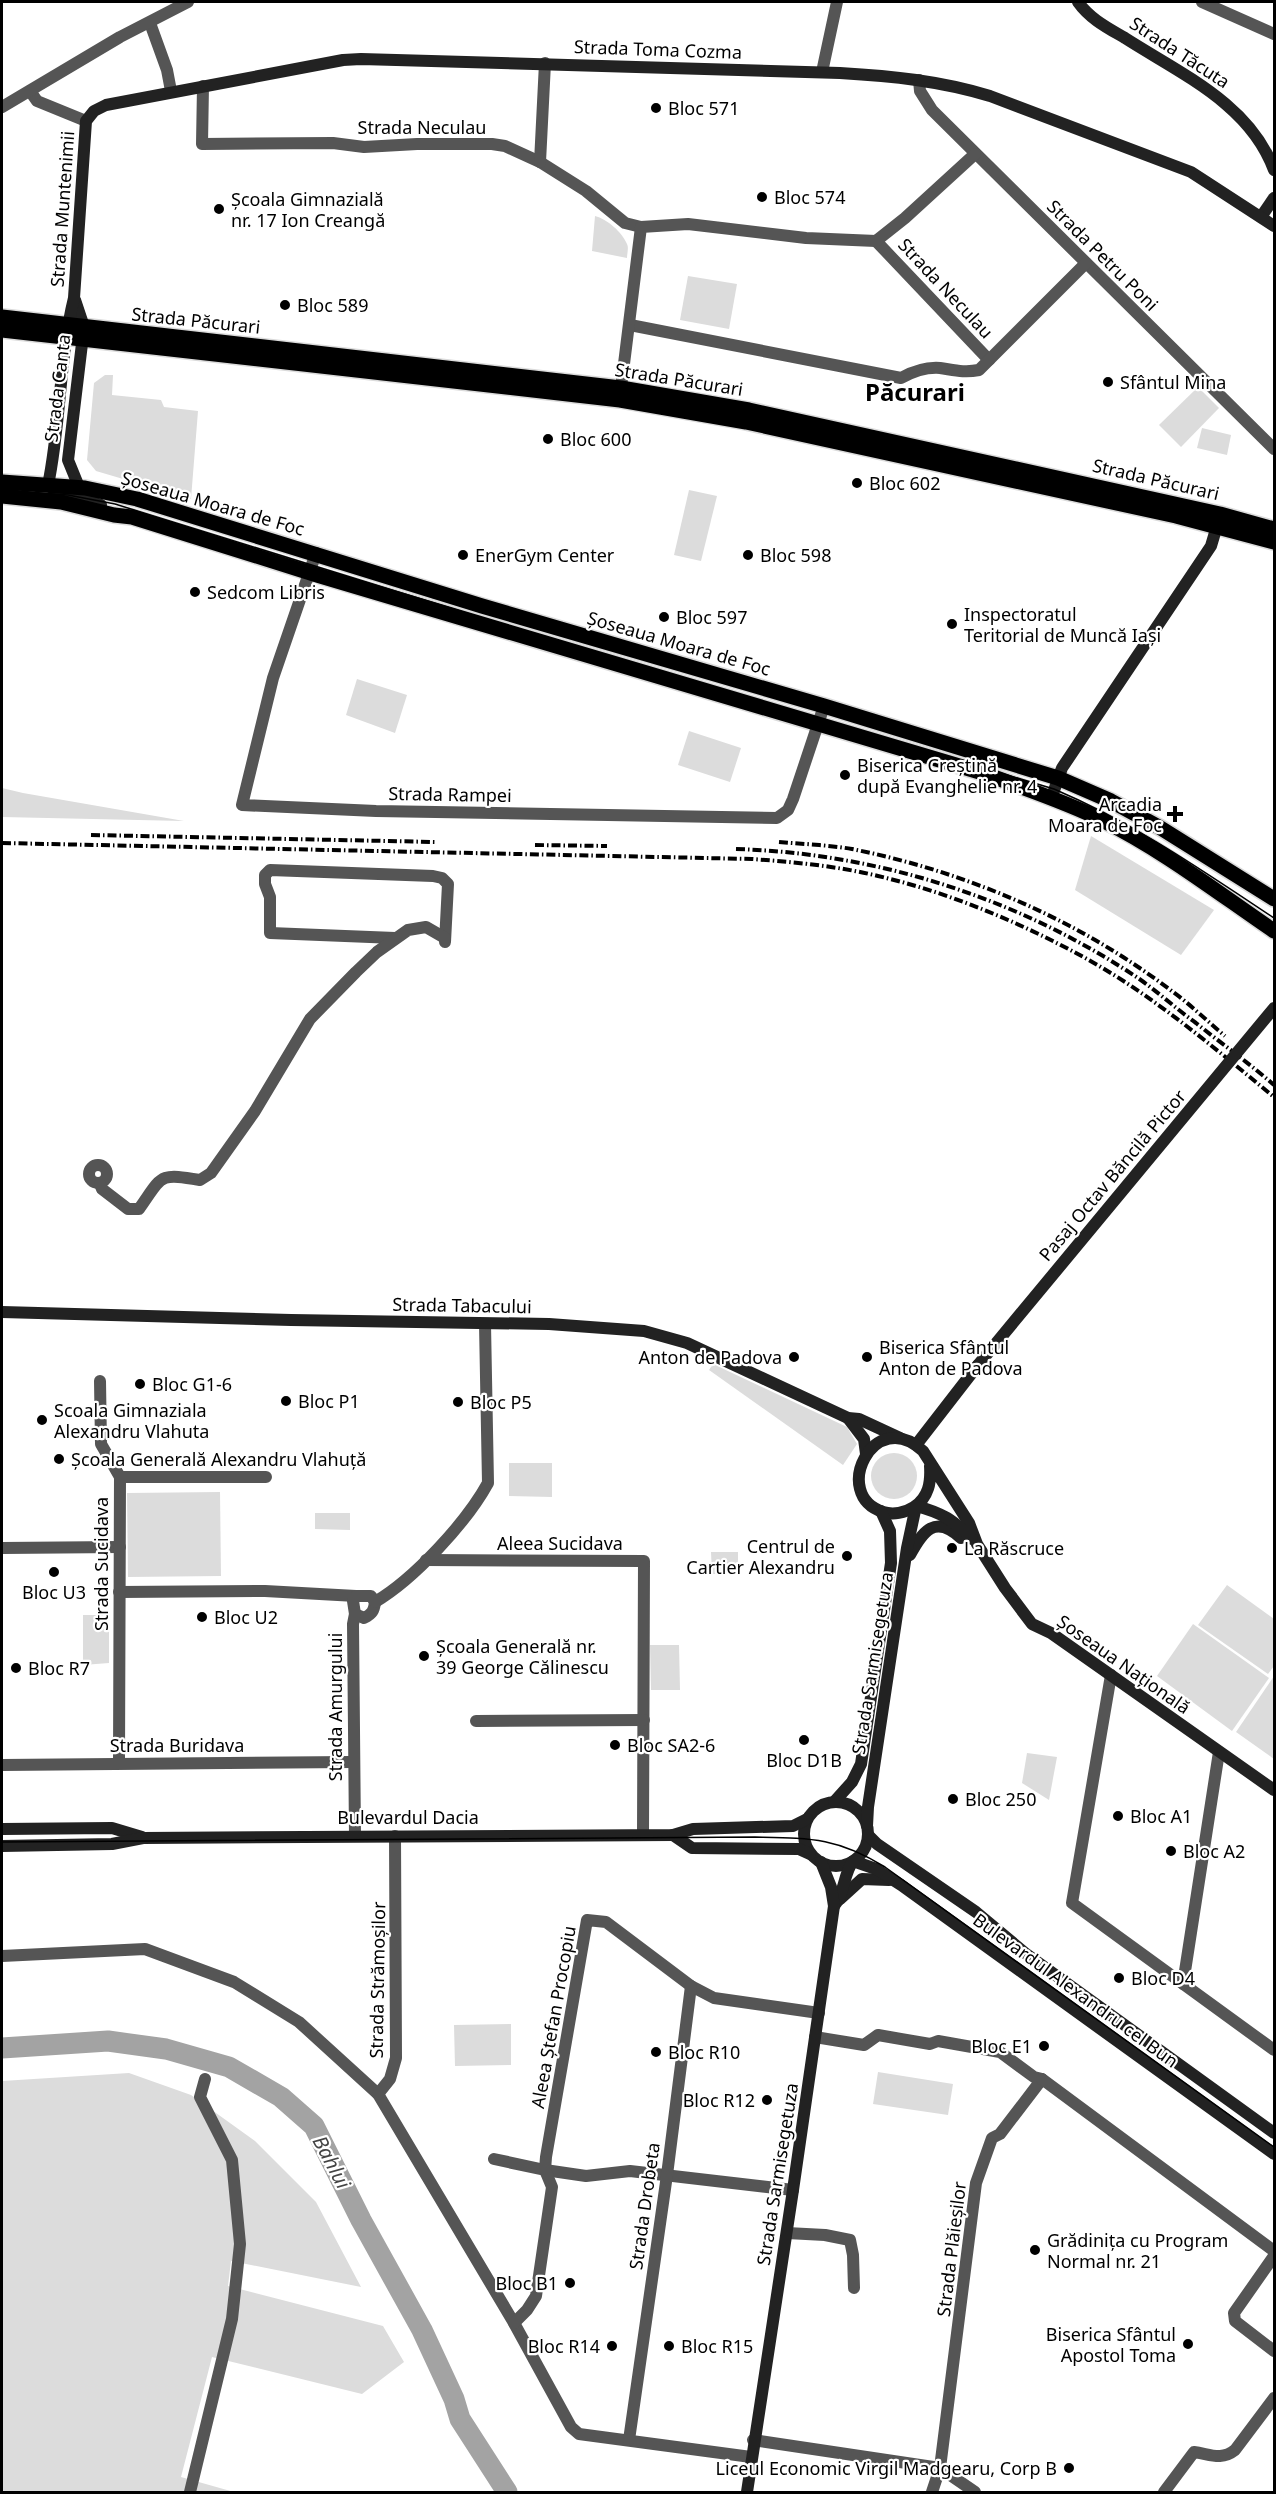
<svg xmlns="http://www.w3.org/2000/svg" width="1276" height="2494" font-family="'Noto Sans',sans-serif">
<style>
.green{fill:#dcdcdc}
.lines{fill:none;stroke-linecap:round;stroke-linejoin:round}
.river{stroke:#a3a3a3;stroke-width:21}
.primary-casing{stroke:#dbdbdb;stroke-width:18}
.street{stroke:#555;stroke-width:12}
.secondary{stroke:#222;stroke-width:12}
.primary{stroke:#000;stroke-width:15}
.tram{stroke:#000;stroke-width:1.5}
.rail{stroke:#000;stroke-width:4;stroke-dasharray:9 3 1.5 3;stroke-linecap:butt}
.secondary-bridge{stroke:#222;stroke-width:12}
.poi-dot{fill:#000;stroke:#fff;stroke-width:2}
.labels{text-anchor:middle;dominant-baseline:central;stroke-width:4.5;stroke-linejoin:round;paint-order:stroke}
.street-label{font-size:18px;fill:#000;stroke:#fff}
.poi-label{font-size:18px;fill:#000;stroke:#fff;text-anchor:start}
.water-label{font-size:20px;font-style:italic;fill:#444;stroke:#fff}
.district-label{font-size:24px;font-weight:bold;fill:#000;stroke:#fff}
</style>
<rect width="100%" height="100%" fill="#fff"/>
<g class="green">
<path d="M595 216C607 219 622 232 627 244 629 248 627 253 627 258L592 251Z"/>
<polygon points="688,276 737,284 729,329 680,320"/>
<polygon points="105,375 113,375 112,395 161,400 164,407 198,411 191,499 96,471 87,460 94,383"/>
<polygon points="1198,387 1219,408 1181,447 1159,425"/>
<polygon points="1202,428 1231,435 1227,455 1197,448"/>
<polygon points="689,490 717,496 701,561 674,555"/>
<polygon points="357,679 407,695 395,733 346,715"/>
<polygon points="689,731 741,748 730,782 678,765"/>
<polygon points="2,788 23,793 184,821 2,817"/>
<polygon points="1091,836 1214,910 1181,955 1075,890"/>
<polygon points="713,1364 847,1427 857,1444 843,1465 709,1370"/>
<circle cx="894" cy="1476" r="23"/>
<polygon points="509,1463 552,1463 552,1497 509,1496"/>
<polygon points="220,1492 221,1576 128,1577 127,1493"/>
<polygon points="315,1513 350,1513 350,1530 315,1529"/>
<polygon points="711,1552 738,1552 738,1574 712,1574"/>
<polygon points="1227,1585 1274,1619 1274,1666 1268,1674 1198,1625"/>
<polygon points="83,1615 103,1615 103,1629 109,1629 109,1663 83,1665"/>
<polygon points="1193,1624 1269,1678 1232,1731 1157,1676"/>
<polygon points="650,1645 679,1645 680,1690 651,1690"/>
<polygon points="1274,1676 1274,1759 1236,1732"/>
<polygon points="1027,1753 1057,1757 1049,1800 1022,1783"/>
<polygon points="511,2024 511,2065 455,2066 454,2025"/>
<polygon points="878,2072 953,2084 948,2115 873,2104"/>
<polygon points="129,2073 191,2095 255,2141 316,2202 361,2287 231,2261 228,2286 383,2326 404,2362 362,2394 212,2357 181,2477 234,2492 2,2492 2,2081"/>
</g>
<g class="lines">
<polyline class="river" points="2,2048 108,2041 166,2049 229,2067 281,2097 314,2126 361,2220 422,2330 454,2399 460,2419 507,2492"/>
<g class="primary-casing">
<g id="primary">
<polyline points="2,317 621,388 749,410 1220,514 1274,529"/>
<polyline points="2,330 620,400 746,422 1176,516 1274,542"/>
<polyline points="2,482 85,488 137,499 482,606 824,706 1058,778 1111,801 1159,827 1274,899"/>
<path d="M2 496 61 502 114 515 132 517 317 575 983 773C1023 788 1064 801 1102 820 1163 850 1218 893 1274 931"/>
</g>
</g>
<g class="street">
<polyline points="1202,2 1274,34"/>
<polyline points="150,23 167,70 171,91"/>
<polyline points="822,72 837,2"/>
<polyline points="919,80 920,91 932,110 1274,449"/>
<polyline points="203,86 202,144 333,143 364,147 417,144 492,144 505,146 540,162 586,191 625,223 641,227"/>
<polyline points="30,91 37,101 86,121"/>
<polyline points="2,107 120,37 188,2"/>
<polyline points="540,162 545,63"/>
<polyline points="876,241 989,360"/>
<path d="M630 325 901 378C912 372 927 367 940 368 954 370 964 373 979 370L1086 263"/>
<polyline points="620,396 641,227 688,224 806,238 876,241 905,218 975,154"/>
<polyline points="316,553 273,678 242,805 376,811 777,818 788,810 793,799 824,706"/>
<polyline points="395,938 270,933 270,897 265,884 265,875 270,870 433,876 442,878 448,884 445,942"/>
<circle cx="98" cy="1174" r="9"/>
<path d="M100 1184 102 1189 128 1209H139C163 1175 158 1173 200 1180L211 1173 255 1111 310 1019 356 972 377 952 408 930 426 927 445 938"/>
<polyline points="100,1381 101,1444 120,1477"/>
<polyline points="2,1548 120,1547"/>
<polyline points="426,1560 644,1561 643,1835"/>
<polyline points="119,1592 265,1591 356,1596"/>
<path d="M375 1602C414 1579 466 1523 488 1483L485 1324"/>
<path d="M355 1614 364 1618C372 1614 374 1611 375 1602"/>
<polyline points="1111,1675 1072,1903 1274,2050"/>
<polyline points="476,1721 644,1720"/>
<polyline points="119,1762 120,1477 266,1477"/>
<polyline points="2,1765 352,1762"/>
<polyline points="355,1836 353,1624 355,1614 353,1601 356,1596 371,1596 375,1602"/>
<polyline points="2,1956 145,1949 234,1982 299,2022 378,2094 514,2323 571,2427 579,2434 751,2457"/>
<polyline points="1183,1984 1219,1752"/>
<polyline points="815,2037 864,2045 878,2035 930,2044 938,2041 1000,2052 1034,2077 1042,2079 1000,2134 992,2138 976,2183 940,2468 932,2492"/>
<polyline points="1042,2079 1274,2251"/>
<polyline points="378,2094 390,2079 396,2058 395,1836"/>
<polyline points="494,2159 545,2170 586,2176 630,2171 793,2190"/>
<polyline points="787,2233 825,2235 850,2240 853,2255 854,2288"/>
<polyline points="1274,2256 1234,2313 1235,2321 1274,2351"/>
<polyline points="514,2323 527,2310 536,2296 552,2187 545,2170 546,2157 587,1920 606,1922 691,1986 714,1998 819,2013"/>
<polyline points="629,2440 667,2175 691,1986"/>
<polyline points="753,2440 940,2468 975,2492"/>
<polyline points="190,2492 232,2319 240,2244 232,2160 200,2097 205,2079"/>
<path d="M1164 2492 1194 2452C1210 2454 1221 2461 1235 2450L1274 2398"/>
</g>
<g class="secondary">
<path d="M1078 2C1090 19 1108 28 1125 38 1181 74 1250 104 1274 170"/>
<polyline points="1261,217 1274,198"/>
<polyline points="75,300 84,327 68,460 79,487"/>
<path d="M101 505 55 490 48 485C61 423 59 359 74 298L86 121 94 111 106 105 343 60 361 59 840 73C892 76 941 81 990 96L1191 172 1274 226"/>
<polyline points="1051,799 1062,768 1211,546 1219,519"/>
<polyline points="2,1312 291,1320 549,1324 644,1331 687,1343 848,1418 859,1419 900,1438"/>
<polyline points="848,1418 864,1439 866,1454"/>
<polyline points="916,1445 978,1365"/>
<path d="M930 1466C931 1482 929 1497 914 1507 905 1513 893 1515 883 1512 830 1495 874 1405 923 1451L969 1523 977 1544 1005 1588 1032 1624 1051 1633 1274 1790"/>
<path d="M910 1555C923 1531 935 1514 961 1538"/>
<circle cx="836" cy="1834" r="32"/>
<polyline points="834,1802 852,1782 861,1764 891,1563 890,1531 881,1511"/>
<path d="M867 1826 868 1807 907 1548 916 1506C943 1513 953 1520 972 1539"/>
<polyline points="2,1829 112,1828 142,1837"/>
<polyline points="673,1835 692,1848 799,1849 810,1854"/>
<polyline points="868,1835 877,1844 976,1912 1025,1953 1274,2133"/>
<polyline points="2,1846 112,1844 143,1838 673,1835 693,1829 793,1826 807,1819"/>
<polyline points="840,1899 862,1879 889,1880"/>
<path d="M834 1906C845 1893 843 1875 853 1861L876 1869 901 1885 1274 2154"/>
<polyline points="747,2492 793,2190 834,1906 831,1887 821,1862"/>
</g>
<use href="#primary" class="primary"/>
<g class="tram">
<path d="M2 490 68 495 115 504 479 617 1054 789C1134 823 1203 871 1274 918"/>
<path d="M2 1842 755 1837C809 1838 837 1837 885 1867L1274 2147"/>
</g>
<g class="rail">
<polyline points="91,835 436,842"/>
<path d="M779 842C803 844 828 845 852 849 967 872 1079 920 1173 992 1191 1005 1207 1021 1225 1036"/>
<path d="M2 843 752 859C794 862 837 866 878 876 947 892 1014 920 1076 953 1148 991 1212 1046 1274 1097"/>
<polyline points="535,845 607,846"/>
<path d="M736 849C877 853 1017 898 1135 976 1156 990 1175 1008 1196 1023 1222 1044 1249 1063 1274 1085"/>
</g>
<polyline class="secondary-bridge" points="978,1365 1274,1008"/>
</g>
<g class="poi-dot">
<circle cx="656" cy="108" r="6"/>
<circle cx="762" cy="197" r="6"/>
<circle cx="219" cy="209" r="6"/>
<circle cx="285" cy="305" r="6"/>
<circle cx="1108" cy="382" r="6"/>
<circle cx="548" cy="439" r="6"/>
<circle cx="857" cy="483" r="6"/>
<circle cx="463" cy="555" r="6"/>
<circle cx="748" cy="555" r="6"/>
<circle cx="195" cy="592" r="6"/>
<circle cx="664" cy="617" r="6"/>
<circle cx="952" cy="624" r="6"/>
<circle cx="845" cy="775" r="6"/>
<path d="M1172 805h6v6h6v6h-6v6h-6v-6h-6v-6h6z"/>
<circle cx="794" cy="1357" r="6"/>
<circle cx="867" cy="1357" r="6"/>
<circle cx="140" cy="1384" r="6"/>
<circle cx="286" cy="1401" r="6"/>
<circle cx="458" cy="1402" r="6"/>
<circle cx="42" cy="1420" r="6"/>
<circle cx="59" cy="1459" r="6"/>
<circle cx="952" cy="1548" r="6"/>
<circle cx="847" cy="1556" r="6"/>
<circle cx="54" cy="1572" r="6"/>
<circle cx="202" cy="1617" r="6"/>
<circle cx="424" cy="1656" r="6"/>
<circle cx="16" cy="1668" r="6"/>
<circle cx="804" cy="1740" r="6"/>
<circle cx="615" cy="1745" r="6"/>
<circle cx="953" cy="1799" r="6"/>
<circle cx="1118" cy="1816" r="6"/>
<circle cx="1171" cy="1851" r="6"/>
<circle cx="1119" cy="1978" r="6"/>
<circle cx="1044" cy="2046" r="6"/>
<circle cx="656" cy="2052" r="6"/>
<circle cx="767" cy="2100" r="6"/>
<circle cx="1035" cy="2250" r="6"/>
<circle cx="570" cy="2283" r="6"/>
<circle cx="1188" cy="2344" r="6"/>
<circle cx="612" cy="2346" r="6"/>
<circle cx="669" cy="2346" r="6"/>
<circle cx="1069" cy="2468" r="6"/>
</g>
<g class="labels">
<g class="street-label">
<text transform="translate(658 49) rotate(2)">Strada Toma Cozma</text>
<text transform="translate(1180 52) rotate(33)">Strada Tăcuta</text>
<text x="422" y="127">Strada Neculau</text>
<text transform="translate(62 209) rotate(-86)">Strada Muntenimii</text>
<text transform="translate(1103 255) rotate(45)">Strada Petru Poni</text>
<text transform="translate(946 288) rotate(47)">Strada Neculau</text>
<text transform="translate(196 320) rotate(6)">Strada Păcurari</text>
<text transform="translate(679 379) rotate(9)">Strada Păcurari</text>
<text transform="translate(57 388) rotate(-83)">Strada Canta</text>
<text transform="translate(1156 479) rotate(13)">Strada Păcurari</text>
<text transform="translate(213 503) rotate(16)">Șoseaua Moara de Foc</text>
<text transform="translate(679 643) rotate(16)">Șoseaua Moara de Foc</text>
<text transform="translate(450 794) rotate(1)">Strada Rampei</text>
<text transform="translate(1112 1175) rotate(-50)">Pasaj Octav Băncilă Pictor</text>
<text transform="translate(462 1305) rotate(1)">Strada Tabacului</text>
<text x="560" y="1543">Aleea Sucidava</text>
<text transform="translate(101 1564) rotate(-90)">Strada Sucidava</text>
<text transform="translate(872 1663) rotate(-81)">Strada Sarmisegetuza</text>
<text transform="translate(1124 1664) rotate(35)">Șoseaua Națională</text>
<text transform="translate(335 1707) rotate(-90)">Strada Amurgului</text>
<text x="177" y="1745">Strada Buridava</text>
<text x="408" y="1817">Bulevardul Dacia</text>
<text transform="translate(377 1980) rotate(-89)">Strada Strămoșilor</text>
<text transform="translate(1076 1990) rotate(36)">Bulevardul Alexandru cel Bun</text>
<text transform="translate(553 2017) rotate(-80)">Aleea Ștefan Procopiu</text>
<text transform="translate(777 2174) rotate(-81)">Strada Sarmisegetuza</text>
<text transform="translate(644 2206) rotate(-82)">Strada Drobeta</text>
<text transform="translate(951 2249) rotate(-83)">Strada Plăieșilor</text>
</g>
<g class="poi-label">
<text x="668" y="108">Bloc 571</text>
<text x="774" y="197">Bloc 574</text>
<text x="231" y="199">Școala Gimnazială<tspan x="231" dy="21">nr. 17 Ion Creangă</tspan></text>
<text x="297" y="305">Bloc 589</text>
<text x="1120" y="382">Sfântul Mina</text>
<text x="560" y="439">Bloc 600</text>
<text x="869" y="483">Bloc 602</text>
<text x="475" y="555">EnerGym Center</text>
<text x="760" y="555">Bloc 598</text>
<text x="207" y="592">Sedcom Libris</text>
<text x="964" y="614">Inspectoratul<tspan x="964" dy="21">Teritorial de Muncă Iași</tspan></text>
<text x="676" y="617">Bloc 597</text>
<text x="857" y="765">Biserica Creștină<tspan x="857" dy="21">după Evanghelie nr. 4</tspan></text>
<text x="1162" y="804" text-anchor="end">Arcadia<tspan x="1162" dy="21">Moara de Foc</tspan></text>
<text x="879" y="1347">Biserica Sfântul<tspan x="879" dy="21">Anton de Padova</tspan></text>
<text x="782" y="1357" text-anchor="end">Anton de Padova</text>
<text x="152" y="1384">Bloc G1-6</text>
<text x="298" y="1401">Bloc P1</text>
<text x="470" y="1402">Bloc P5</text>
<text x="54" y="1410">Scoala Gimnaziala<tspan x="54" dy="21">Alexandru Vlahuta</tspan></text>
<text x="71" y="1459">Școala Generală Alexandru Vlahuță</text>
<text x="835" y="1546" text-anchor="end">Centrul de<tspan x="835" dy="21">Cartier Alexandru</tspan></text>
<text x="964" y="1548">La Răscruce</text>
<text x="54" y="1592" text-anchor="middle">Bloc U3</text>
<text x="214" y="1617">Bloc U2</text>
<text x="436" y="1646">Școala Generală nr.<tspan x="436" dy="21">39 George Călinescu</tspan></text>
<text x="28" y="1668">Bloc R7</text>
<text x="627" y="1745">Bloc SA2-6</text>
<text x="804" y="1760" text-anchor="middle">Bloc D1B</text>
<text x="965" y="1799">Bloc 250</text>
<text x="1130" y="1816">Bloc A1</text>
<text x="1183" y="1851">Bloc A2</text>
<text x="1131" y="1978">Bloc D4</text>
<text x="1032" y="2046" text-anchor="end">Bloc E1</text>
<text x="668" y="2052">Bloc R10</text>
<text x="755" y="2100" text-anchor="end">Bloc R12</text>
<text x="1047" y="2240">Grădinița cu Program<tspan x="1047" dy="21">Normal nr. 21</tspan></text>
<text x="558" y="2283" text-anchor="end">Bloc B1</text>
<text x="1176" y="2334" text-anchor="end">Biserica Sfântul<tspan x="1176" dy="21">Apostol Toma</tspan></text>
<text x="600" y="2346" text-anchor="end">Bloc R14</text>
<text x="681" y="2346">Bloc R15</text>
<text x="1057" y="2468" text-anchor="end">Liceul Economic Virgil Madgearu, Corp B</text>
</g>
<g class="water-label">
<text transform="translate(332 2162) rotate(62)">Bahlui</text>
</g>
<g class="district-label">
<text x="915" y="391">Păcurari</text>
</g>
</g>
<rect width="1276" height="2494" fill="none" stroke="#000000" stroke-width="6"/>
</svg>
